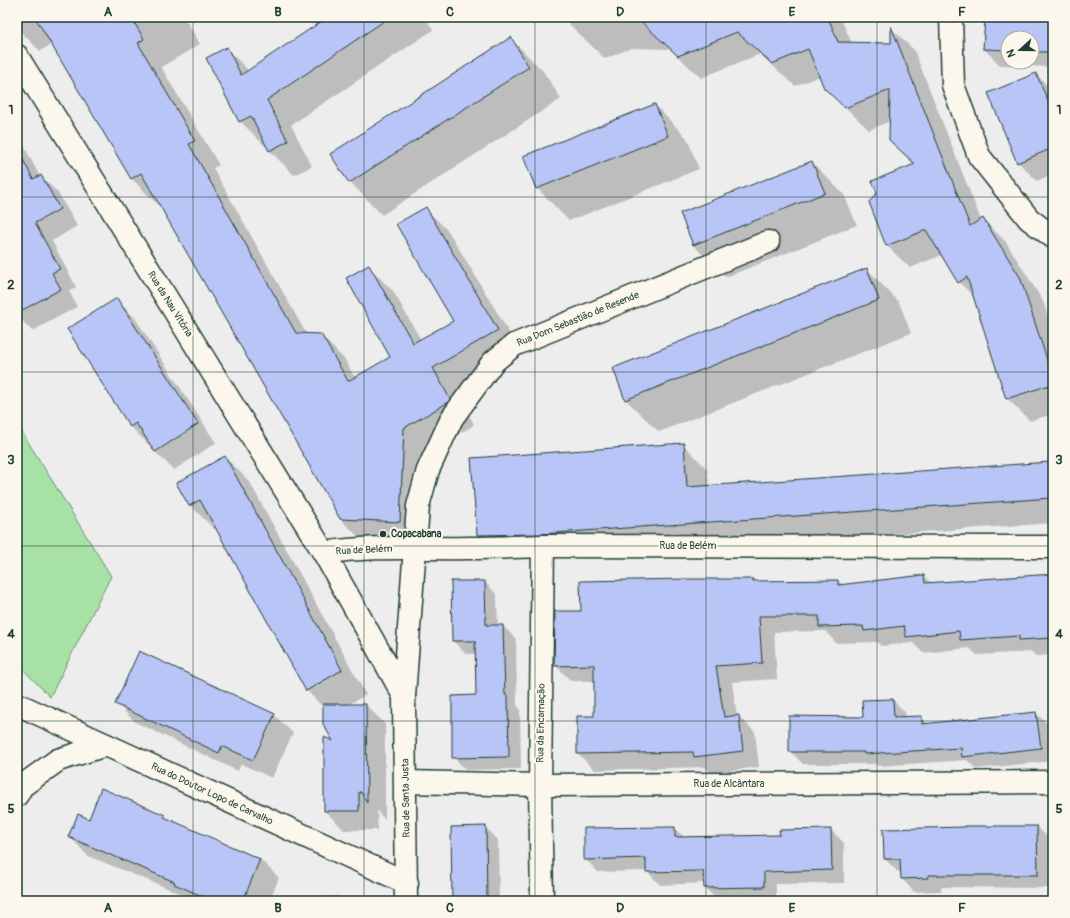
<svg xmlns="http://www.w3.org/2000/svg" width="1070" height="918" font-family="Pangolin,sans-serif">
<style>
.green{fill:#a8e1a6;stroke:#648f6d}
.shadow{fill:#0003;fill-rule:evenodd}
.building{fill:#b9c5f6;stroke:#1f3d34}
.lines{fill:none;stroke-linecap:round;stroke-linejoin:round}
.street-casing{stroke:#1f3d34;stroke-width:25}
.street{stroke:#fbf7ec;stroke-width:22}
.grid{fill:none;stroke:#1f3d34;stroke-width:1;stroke-opacity:0.55}
.poi-dot{fill:#1f3d34;stroke:#fbf7ec;stroke-width:1.5}
.labels{text-anchor:middle;dominant-baseline:central;stroke-width:4;stroke-linejoin:round;paint-order:stroke}
.street-label{font-size:10px;fill:#1f3d34;stroke:#fbf7ec}
.poi-label{font-size:10px;font-weight:bold;fill:#1f3d34;stroke:#fbf7ec;text-anchor:start}
.neatline{fill:none;stroke:#1f3d34;stroke-width:1.5}
.grid-label{font-size:13px;text-anchor:middle;font-weight:bold;fill:#1f3d34}
</style>
<rect width="100%" height="100%" fill="#eeedee"/>
<filter id="ink" filterUnits="userSpaceOnUse"><feTurbulence type="fractalNoise" baseFrequency=".025" numOctaves="2"/><feDisplacementMap in="SourceGraphic" scale="8" xChannelSelector="R" yChannelSelector="G"/><feConvolveMatrix kernelMatrix="1 2 1 2 8 2 1 2 1" color-interpolation-filters="sRGB"/></filter>
<g filter="url(#ink)">
<polygon class="green" points="17,424 111,576 50,697 17,663"/>
<g class="shadow">
<polygon points="17,17 184,17 200,44 161,67 219,165 213,168 307,335 321,335 345,360 355,378 391,357 369,267 393,291 421,340 454,321 425,208 449,232 522,354 456,393 474,424 471,427 427,452 424,546 365,543 340,519 158,201 155,202 131,178 53,44 40,51 17,28"/>
<polygon points="329,17 425,17 433,30 291,125 312,166 294,175 269,150 267,145 265,146 240,121 227,49 249,71"/>
<polygon points="562,17 840,17 852,43 892,44 892,29 914,50 981,220 983,219 1006,242 1043,301 1053,332 1053,414 1030,421 1007,398 974,297 959,282 942,255 910,268 887,246 870,202 915,165 890,140 890,121 869,130 825,88 820,76 795,86 760,54 701,78 670,49 631,48 605,59"/>
<path d="M986 17H1053V67L1000 65 984 49ZM1008 38H1032V62H1008Z"/>
<polygon points="511,39 543,71 561,99 382,215 350,182"/>
<polygon points="1036,74 1053,91 1053,174 1037,181 1018,162"/>
<polygon points="655,105 687,138 699,169 569,221 537,188"/>
<polygon points="17,132 40,177 41,176 58,193 77,226 52,241 76,287 69,291 77,307 32,331 17,315"/>
<polygon points="812,162 844,195 857,225 726,277 693,245"/>
<polygon points="1053,186 1053,197 1050,194"/>
<polygon points="867,269 899,302 911,333 659,432 626,400 614,368"/>
<polygon points="116,299 135,318 216,443 174,470 155,452 151,444 149,445 131,427 69,330"/>
<polygon points="683,444 707,469 709,486 1049,463 1053,466 1053,523 565,557 502,559 478,535 472,459"/>
<polygon points="225,457 249,481 366,695 347,705 366,705 385,724 385,820 377,811 378,830 344,830 325,811 335,743 324,708 306,690 217,528 214,529 190,505"/>
<polygon points="1053,575 1053,655 1036,656 1032,652 977,655 969,648 923,653 913,643 881,646 877,642 836,643 825,631 774,632 777,679 732,682 737,717 738,716 755,732 759,767 711,773 705,767 595,770 578,754 595,717 595,681 571,681 555,665 582,612 753,580 755,582 838,581 843,585 924,576 931,583"/>
<polygon points="485,582 497,595 498,626 503,626 516,639 517,705 520,709 521,769 466,770 453,757 477,696 476,654 466,654 453,641"/>
<polygon points="893,700 905,712 906,718 921,717 929,725 1036,713 1049,725 1053,761 976,769 967,760 878,766 876,764 803,764 790,751 864,718"/>
<polygon points="116,703 274,715 293,733 272,778 241,764 238,771 135,722"/>
<polygon points="164,815 170,821 260,859 279,878 269,901 193,901 189,897 88,856 70,837"/>
<polygon points="485,827 498,840 499,901 453,901"/>
<polygon points="1037,827 1050,839 1050,888 941,887 941,891 914,892 902,879 901,872 898,872 885,859 884,830"/>
<polygon points="674,828 684,837 781,836 831,830 844,843 844,883 776,884 776,900 718,901 705,888 705,883 660,885 647,871 598,872 585,859"/>
<polygon points="338,896 343,901 284,901 284,898"/>
</g>
<g class="building">
<polygon points="35,17 131,17 144,39 138,43 195,141 189,144 296,333 321,334 348,381 390,357 346,278 369,265 413,343 453,321 396,224 426,207 498,330 433,368 450,399 447,403 404,428 400,522 340,519 141,173 131,179"/>
<polygon points="328,17 390,17 267,100 288,141 269,151 251,116 239,122 206,58 227,47 241,75"/>
<polygon points="636,17 828,17 838,42 891,43 891,26 970,226 983,218 1020,277 1053,378 1053,384 1006,399 967,277 958,283 926,230 886,246 869,202 877,193 872,181 915,164 889,140 890,90 845,108 824,88 808,49 772,64 737,32 678,56"/>
<polygon points="985,17 1051,17 1049,52 1032,52 1032,38 1008,38 1008,50 983,49"/>
<polygon points="511,37 529,67 349,183 330,154"/>
<polygon points="1036,73 1053,113 1053,148 1017,163 988,93"/>
<polygon points="655,104 668,136 536,189 523,156"/>
<polygon points="17,148 33,179 41,175 60,209 35,223 60,269 52,273 61,289 17,313"/>
<polygon points="812,161 825,193 693,245 680,213"/>
<polygon points="867,268 879,300 625,400 613,368"/>
<polygon points="117,298 198,424 155,452 136,423 130,427 67,329"/>
<polygon points="684,443 687,487 1050,462 1052,498 541,534 477,535 471,458"/>
<polygon points="225,456 342,670 306,691 200,500 189,506 176,483"/>
<polygon points="1053,574 1053,638 1019,640 1019,636 960,640 959,631 906,637 904,626 864,631 863,626 819,627 819,616 759,616 762,663 716,666 724,717 739,715 743,751 694,757 693,752 577,754 577,716 594,716 594,665 554,666 555,611 581,611 580,581 687,579 753,579 753,581 838,580 838,585 924,575 925,583"/>
<polygon points="451,581 485,581 486,625 503,625 505,695 508,695 509,757 452,758 452,696 476,695 475,641 452,641"/>
<polygon points="139,651 275,714 253,760 222,746 219,753 115,704"/>
<polygon points="893,699 894,717 922,716 922,724 1036,712 1041,748 962,757 961,748 864,754 864,752 789,752 789,716 863,717 862,700"/>
<polygon points="323,704 366,704 367,803 361,792 359,792 359,811 324,811 324,737 333,741 323,724"/>
<polygon points="101,788 165,815 164,817 260,859 243,901 214,901 174,884 175,882 68,837 78,814 89,819"/>
<polygon points="486,826 487,901 452,901 451,827"/>
<polygon points="965,826 1037,826 1038,875 928,875 928,878 901,879 900,859 884,859 883,829 965,827"/>
<polygon points="675,827 675,837 780,835 779,830 831,829 832,870 764,872 764,887 704,888 703,871 646,872 646,858 584,860 584,828"/>
</g>
<g class="lines">
<g class="street-casing">
<g id="street">
<polyline points="951,17 953,85 979,156 1029,219 1053,237"/>
<polyline points="17,56 324,553 404,696"/>
<path d="M324 553C372 545 421 549 470 548 494 548 518 547 543 546L1053 547"/>
<polyline points="17,704 407,883"/>
<polyline points="406,782 540,785 1053,782"/>
<polyline points="17,795 22,786 58,760 106,745"/>
<polyline points="406,901 404,696 418,506 428,470 452,418 493,362 514,345 768,242"/>
<polyline points="542,901 540,785 543,546"/>
</g>
</g>
<use href="#street" class="street"/>
</g>
</g>
<path class="grid" d="M193 17V901M364 17V901M535 17V901M706 17V901M877 17V901M17 197H1053M17 372H1053M17 546H1053M17 721H1053"/>
<circle class="poi-dot" cx="383" cy="534" r="4"/>
<g class="labels">
<g class="street-label">
<text transform="translate(170 304) rotate(58)">Rua da Nau Vitória</text>
<text transform="translate(578 319) rotate(-22)">Rua Dom Sebastião de Resende</text>
<text x="688" y="546">Rua de Belém</text>
<text transform="translate(364 550) rotate(-3)">Rua de Belém</text>
<text transform="translate(541 723) rotate(-89)">Rua da Encarnação</text>
<text x="729" y="784">Rua de Alcântara</text>
<text transform="translate(212 794) rotate(25)">Rua do Doutor Lopo de Carvalho</text>
<text transform="translate(406 798) rotate(-91)">Rua de Santa Justa</text>
</g>
<g class="poi-label">
<text x="391" y="534">Copacabana</text>
</g>
</g>
<rect width="1070" height="918" fill="none" stroke="#fbf7ec" stroke-width="44"/>
<g transform="translate(1020 50) rotate(249)"><circle r="19" fill="#fbf7ec" stroke="#a3ada2"/>
<path d="M0-3L7 15L0 10L-7 15Z" fill="#1f3d34"/>
<text y="-6" font-size="11" font-weight="bold" text-anchor="middle" fill="#1f3d34">N</text>
</g>
<rect x="22" y="22" width="1026" height="874" class="neatline"/>
<g class="grid-label">
<text x="108" y="16">A</text>
<text x="278" y="16">B</text>
<text x="450" y="16">C</text>
<text x="620" y="16">D</text>
<text x="792" y="16">E</text>
<text x="962" y="16">F</text>
<text x="11" y="114">1</text>
<text x="1059" y="114">1</text>
<text x="11" y="289">2</text>
<text x="1059" y="289">2</text>
<text x="11" y="464">3</text>
<text x="1059" y="464">3</text>
<text x="11" y="638">4</text>
<text x="1059" y="638">4</text>
<text x="11" y="813">5</text>
<text x="1059" y="813">5</text>
<text x="108" y="912">A</text>
<text x="278" y="912">B</text>
<text x="450" y="912">C</text>
<text x="620" y="912">D</text>
<text x="792" y="912">E</text>
<text x="962" y="912">F</text>
</g>
</svg>
